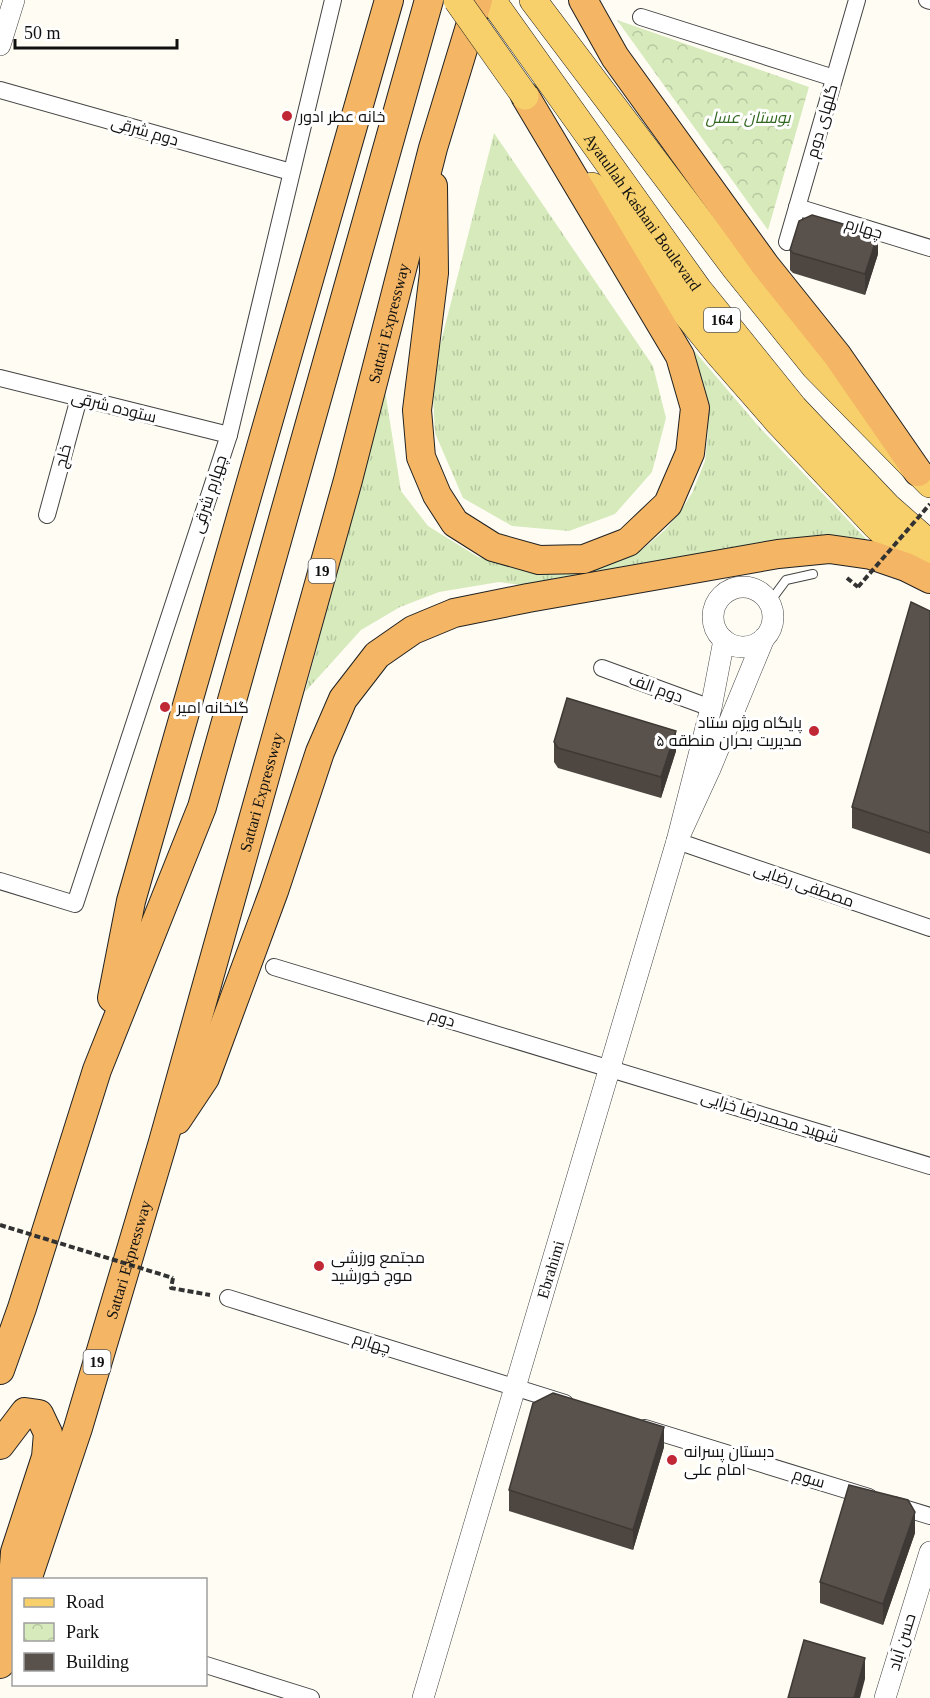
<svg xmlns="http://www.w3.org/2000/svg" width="930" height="1698" font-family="'Times New Roman',Cairo,serif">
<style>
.grass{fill:url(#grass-tufts)}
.park{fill:url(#park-crowns)}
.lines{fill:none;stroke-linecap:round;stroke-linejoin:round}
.service-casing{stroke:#434343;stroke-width:10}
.minor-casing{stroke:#434343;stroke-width:18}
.tertiary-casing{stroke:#434343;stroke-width:22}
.primary-casing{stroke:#212121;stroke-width:28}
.trunk-casing{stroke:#212121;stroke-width:30}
.path{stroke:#323232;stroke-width:4;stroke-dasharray:6 3;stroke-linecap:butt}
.service{stroke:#fff;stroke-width:8}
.minor{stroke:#fff;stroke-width:16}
.tertiary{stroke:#fff;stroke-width:21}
.primary{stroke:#f7d06b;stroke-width:27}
.trunk{stroke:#f4b664;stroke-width:28}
.primary-bridge-casing{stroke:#212121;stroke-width:28;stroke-linecap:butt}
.path-bridge{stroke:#323232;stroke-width:4;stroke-dasharray:6 3;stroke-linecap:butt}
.primary-bridge{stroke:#f7d06b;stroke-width:27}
.wall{fill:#4d4641}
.shaded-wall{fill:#3e3935}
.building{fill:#59514c;stroke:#3e3935;stroke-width:1.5}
.poi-dot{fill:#c02835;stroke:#fff;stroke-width:2}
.labels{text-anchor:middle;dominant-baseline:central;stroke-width:6;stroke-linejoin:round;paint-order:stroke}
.shield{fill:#fff;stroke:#585858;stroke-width:1.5}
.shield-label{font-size:15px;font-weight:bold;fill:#101010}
.poi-label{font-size:16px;fill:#101010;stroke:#fff;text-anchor:start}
.park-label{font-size:16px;font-style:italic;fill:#316820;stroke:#fff}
.street-label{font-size:16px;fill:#101010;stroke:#fff}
</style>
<defs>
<pattern id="grass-tufts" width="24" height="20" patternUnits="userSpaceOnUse" patternTransform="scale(1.5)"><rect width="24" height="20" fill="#d6eabc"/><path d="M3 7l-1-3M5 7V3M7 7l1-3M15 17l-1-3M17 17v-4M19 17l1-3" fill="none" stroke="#b7c8a1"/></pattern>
<pattern id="park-crowns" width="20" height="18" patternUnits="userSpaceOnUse" patternTransform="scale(1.5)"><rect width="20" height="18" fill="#d6eabc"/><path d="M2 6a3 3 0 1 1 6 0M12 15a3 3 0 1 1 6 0" fill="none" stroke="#b7c8a1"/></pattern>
</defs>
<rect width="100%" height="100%" fill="#fffcf3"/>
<g class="grass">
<polygon points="494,133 653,366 666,418 652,472 615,514 569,531 512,526 463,498 435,433 432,377"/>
<polygon points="685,340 760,428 868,541 536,587 499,582 439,592 400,607 361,630 305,692 385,391 401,491 428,526 478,557 523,570 570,570 619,558 643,549 666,529 682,509 692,493 705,461 708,431 701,382"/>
</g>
<polygon class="park" points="617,20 809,87 768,230"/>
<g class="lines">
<g class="service-casing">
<polyline id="service" points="769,603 786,580 813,574"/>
</g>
<g class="minor-casing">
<g id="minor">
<polyline points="927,0 930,1"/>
<polyline points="641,17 834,78"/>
<polyline points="0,90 291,172"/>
<polyline points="797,207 930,248"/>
<polyline points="787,242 857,0"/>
<polyline points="0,378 229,435"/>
<polyline points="47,515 79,398"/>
<polyline points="602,668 711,708"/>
<polyline points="677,841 930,928"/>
<polyline points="0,881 75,904 229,435 333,0"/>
<polyline points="274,967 930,1166"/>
<polyline points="228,1298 565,1403"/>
<polyline points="645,1428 869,1497"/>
<polyline points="894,1505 930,1516"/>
<polyline points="206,1665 311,1698"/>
</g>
</g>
<g class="tertiary-casing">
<g id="tertiary">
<polyline points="0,45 14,0"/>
<circle cx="743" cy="617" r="30"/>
<polyline points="724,640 711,708 677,841 710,769 764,638"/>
<path id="s1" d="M423 1698 677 841"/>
<polyline points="885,1698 930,1552"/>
</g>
</g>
<g class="primary-casing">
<g id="primary">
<path id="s2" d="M492 0 698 289 794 408 887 506 930 544"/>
<polyline points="533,0 736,269 815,367 930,484"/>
<polyline points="592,186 679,305 717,352 779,423 876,526 930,575"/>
</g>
</g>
<g class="trunk-casing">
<g id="trunk">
<polyline points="583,0 615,57 765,265 837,355 918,472"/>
<polyline points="433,186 434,273 417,410 421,457 437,495 455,523 493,547 539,560 584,559 628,542 668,504 690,453 695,408 680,356 525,96"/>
<polyline points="112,998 131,901 389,0"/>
<polyline points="177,1120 205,1078 274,891 320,752 343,699 377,655 413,630 454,613 528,598 778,554 829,549 871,555 906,567 930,579"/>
<polyline points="0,1370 22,1308 97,1070 202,807 429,0"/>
<polyline points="0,1445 25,1412 39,1414 48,1433 46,1457 15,1552 9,1633"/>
<path id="s3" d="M27 1580 78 1428 163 1142 348 480 433 148 478 0"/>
<polyline points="0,1664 14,1620"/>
</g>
</g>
<g class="path">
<polyline points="847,578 858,587"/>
<polyline points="173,1278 171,1288 210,1295"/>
</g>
<use href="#service" class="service"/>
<use href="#minor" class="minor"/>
<use href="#tertiary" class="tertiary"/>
<use href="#primary" class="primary"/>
<use href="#trunk" class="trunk"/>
<g class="primary-bridge-casing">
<polyline id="primary-bridge" points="457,0 525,96"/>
</g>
<g class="path-bridge">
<polyline points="858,587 930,504"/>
<polyline points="0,1225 173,1278"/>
</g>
<use href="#primary-bridge" class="primary-bridge"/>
</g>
<g class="wall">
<polygon points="790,250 878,254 865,295 793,273 790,270"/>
<polygon points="930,611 930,854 852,828 852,807"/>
<polygon points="554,742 676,751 661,798 558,768 554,762"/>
<polygon points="664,1447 633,1550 509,1511 509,1490"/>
<polygon points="915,1533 883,1625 820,1603 820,1582"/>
</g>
<g class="shaded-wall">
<polygon points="878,234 878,254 865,295 865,274"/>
<polygon points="676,731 676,751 661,798 661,777"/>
<polygon points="664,1427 664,1447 633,1550 633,1530"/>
<polygon points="915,1512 915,1533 883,1625 883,1604"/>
<polygon points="865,1658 865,1679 860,1698 854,1698"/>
</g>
<g class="building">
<polygon points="812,215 878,234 865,274 793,253 790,250 799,221"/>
<polygon points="911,602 930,611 930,833 852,807"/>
<polygon points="567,698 676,731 661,777 558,748 554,742"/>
<polygon points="553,1393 664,1427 633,1530 509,1490 533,1403"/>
<polygon points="849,1485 908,1500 915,1512 883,1604 820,1582"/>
<polygon points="804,1640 865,1658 854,1698 788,1698"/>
</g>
<g class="poi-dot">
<circle cx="287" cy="116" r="6"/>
<circle cx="165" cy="707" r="6"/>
<circle cx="814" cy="731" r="6"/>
<circle cx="319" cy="1266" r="6"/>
<circle cx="672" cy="1460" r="6"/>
</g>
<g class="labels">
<g class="shield">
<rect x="704" y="308" width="36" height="24" rx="4.5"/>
<rect x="308.5" y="559" width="27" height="24" rx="4.5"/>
<rect x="83.5" y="1350" width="27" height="24" rx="4.5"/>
</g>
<g class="shield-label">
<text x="722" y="320">164</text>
<text x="322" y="571">19</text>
<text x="97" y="1362">19</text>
</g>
<g class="poi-label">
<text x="299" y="116">خانه عطر ادور</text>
<text x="177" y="707">گلخانه امیر</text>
<text x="802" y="722" text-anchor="end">پایگاه ویژه ستاد<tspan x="802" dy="18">مدیریت بحران منطقه ۵</tspan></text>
<text x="331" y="1257">مجتمع ورزشی<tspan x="331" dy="18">موج خورشید</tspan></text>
<text x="684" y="1451">دبستان پسرانه<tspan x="684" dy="18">امام علی</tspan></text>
</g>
<g class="park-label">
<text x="748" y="117">بوستان عسل</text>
</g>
<g class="street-label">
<text transform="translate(822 121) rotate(-74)">گلهای دوم</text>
<text transform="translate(145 131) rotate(16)">دوم شرقی</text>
<text stroke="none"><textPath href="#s2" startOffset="260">Ayatullah Kashani Boulevard</textPath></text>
<text transform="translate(864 228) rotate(17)">چهارم</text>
<text stroke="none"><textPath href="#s3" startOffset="1308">Sattari Expressway</textPath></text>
<text transform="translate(114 407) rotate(14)">ستوده شرقی</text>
<text transform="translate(63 456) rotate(-75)">خلج</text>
<text transform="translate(209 494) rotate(-72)">چهارم شرقی</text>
<text transform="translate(656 688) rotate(20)">دوم الف</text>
<text stroke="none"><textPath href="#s3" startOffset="822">Sattari Expressway</textPath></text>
<text transform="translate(804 885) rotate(19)">مصطفی رضایی</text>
<text transform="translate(442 1018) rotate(17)">دوم</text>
<text transform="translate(770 1117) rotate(17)">شهید محمدرضا خزایی</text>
<text stroke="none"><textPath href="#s3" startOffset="336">Sattari Expressway</textPath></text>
<text stroke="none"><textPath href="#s1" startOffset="447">Ebrahimi</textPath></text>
<text transform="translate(372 1343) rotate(17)">چهارم</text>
<text transform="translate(809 1478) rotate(17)">سوم</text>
<text transform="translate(902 1642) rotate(-73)">حسن آباد</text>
</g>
</g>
<rect x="12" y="1578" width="195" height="108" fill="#ffffff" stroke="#9f9f9f" stroke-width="1.5"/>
<rect x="24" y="1598" width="30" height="9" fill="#f7d06b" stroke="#9f9f9f" stroke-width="1.5"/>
<text x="66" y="1608" font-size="18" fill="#101010">Road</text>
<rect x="24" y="1623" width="30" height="18" fill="url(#park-crowns)" stroke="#9f9f9f" stroke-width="1.5"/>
<text x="66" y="1638" font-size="18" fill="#101010">Park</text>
<rect x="24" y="1653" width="30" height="18" fill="#59514c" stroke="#9f9f9f" stroke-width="1.5"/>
<text x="66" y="1668" font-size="18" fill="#101010">Building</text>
<path d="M15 39v9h162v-9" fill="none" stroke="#101010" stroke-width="3"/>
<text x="24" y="39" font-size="18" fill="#101010" stroke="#ffffff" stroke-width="4.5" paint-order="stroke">50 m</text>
</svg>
